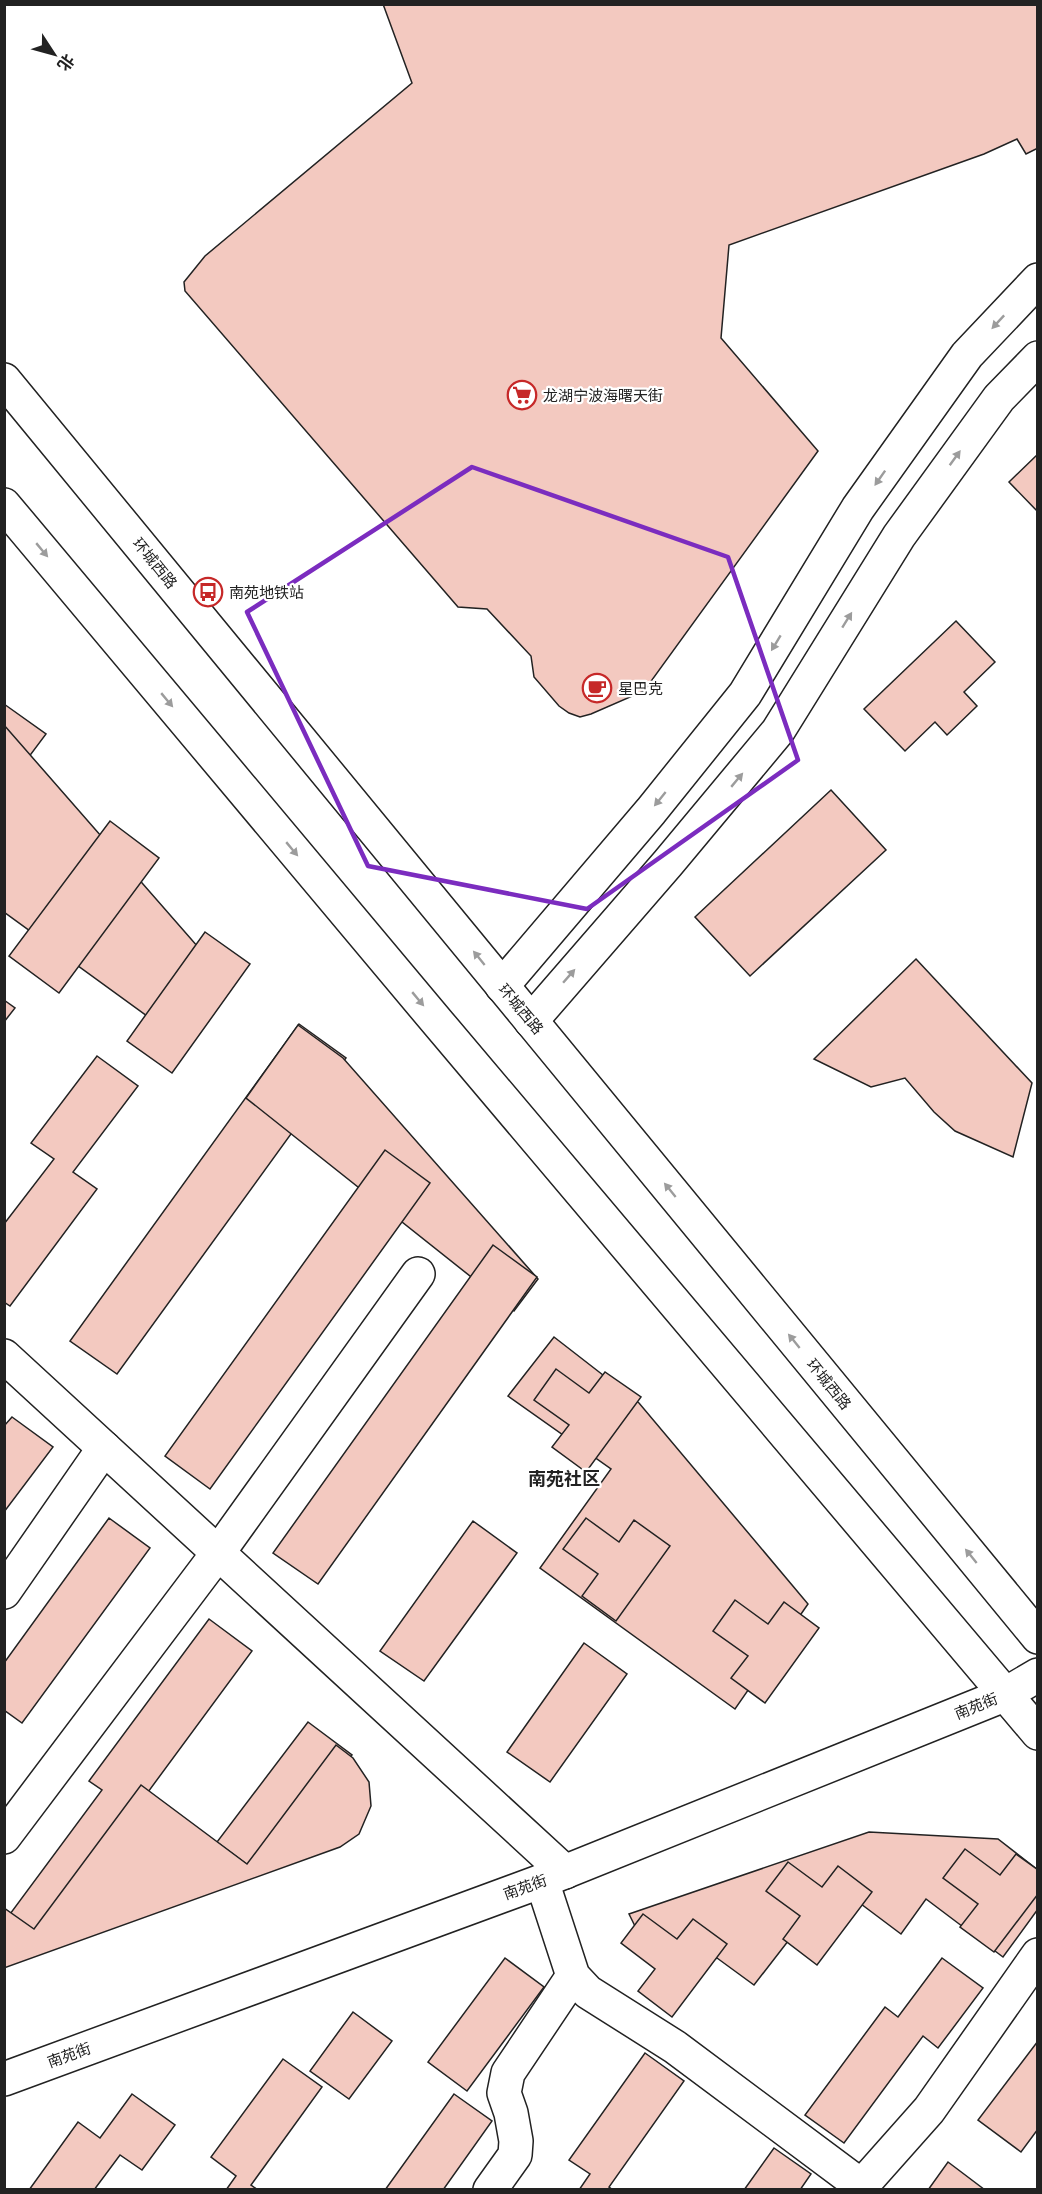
<svg xmlns="http://www.w3.org/2000/svg" width="1042" height="2194" font-family="'PT Sans Narrow','Noto Sans SC',sans-serif">
<style>
.building{fill:#f3c9c0;stroke:#222;stroke-width:1.5}
.lines{fill:none;stroke-linecap:round;stroke-linejoin:round}
.minor-casing{stroke:#222;stroke-width:36}
.major-casing{stroke:#222;stroke-width:36}
.minor{stroke:#fff;stroke-width:33}
.major{stroke:#fff;stroke-width:33}
.oneway{fill:#9c9c9c}
.marked{fill:none;stroke:#7b2cbf;stroke-width:4.5;stroke-linejoin:round}
.labels{text-anchor:middle;dominant-baseline:central;stroke-width:4.5;stroke-linejoin:round;paint-order:stroke}
.poi-label{font-size:15px;fill:#222;stroke:#fff;text-anchor:start}
.street-label{font-size:15px;fill:#222;stroke:#fff}
.quarter-label{font-size:18px;font-weight:bold;fill:#222;stroke:#fff}
</style>
<rect width="100%" height="100%" fill="#fff"/>
<g class="building">
<polygon points="383,4 1038,4 1038,148 1026,154 1017,139 984,154 729,245 721,338 818,451 644,691 591,714 580,717 569,713 559,706 534,677 531,656 487,609 458,607 185,291 184,282 205,256 412,83"/>
<polygon points="1038,454 1038,512 1009,482"/>
<polygon points="956,621 995,662 964,692 977,706 947,735 935,722 905,751 864,709"/>
<polygon points="4,704 46,734 4,790"/>
<polygon points="4,725 226,979 180,1040 4,912"/>
<polygon points="831,790 886,850 750,976 695,917"/>
<polygon points="110,821 159,858 59,993 9,956"/>
<polygon points="205,932 250,964 172,1073 127,1041"/>
<polygon points="916,959 1032,1083 1013,1157 955,1131 934,1112 905,1078 871,1087 814,1059"/>
<polygon points="4,1000 15,1008 4,1022"/>
<polygon points="299,1024 346,1058 117,1374 70,1341"/>
<polygon points="298,1025 343,1058 538,1279 514,1311 246,1098"/>
<polygon points="97,1056 138,1086 73,1172 97,1189 10,1306 4,1302 4,1224 54,1159 31,1143"/>
<polygon points="385,1150 430,1183 210,1489 165,1456"/>
<polygon points="493,1245 537,1277 318,1584 273,1553"/>
<polygon points="554,1337 639,1403 808,1604 735,1709 540,1568 611,1469 508,1396"/>
<polygon points="556,1369 589,1393 605,1372 641,1397 586,1472 552,1447 569,1425 534,1400"/>
<polygon points="12,1417 53,1447 4,1512 4,1426"/>
<polygon points="109,1518 150,1548 22,1723 4,1710 4,1663"/>
<polygon points="586,1518 619,1542 634,1520 670,1546 616,1621 582,1596 598,1574 563,1549"/>
<polygon points="473,1521 517,1553 424,1681 380,1651"/>
<polygon points="735,1600 768,1624 784,1602 819,1628 765,1703 731,1678 748,1656 713,1631"/>
<polygon points="209,1619 252,1651 134,1811 147,1821 55,1947 10,1914 102,1790 89,1781"/>
<polygon points="584,1643 627,1674 550,1782 507,1752"/>
<polygon points="308,1722 352,1755 261,1875 217,1842"/>
<polygon points="336,1745 353,1758 369,1782 371,1806 359,1834 340,1847 4,1968 4,1908 34,1929 141,1785 247,1864"/>
<polygon points="869,1832 998,1839 1038,1870 1038,1909 1003,1957 926,1899 901,1934 833,1883 754,1985 717,1958 663,1983 629,1914"/>
<polygon points="965,1849 1000,1875 1016,1854 1038,1870 1038,1894 994,1952 960,1927 978,1904 943,1878"/>
<polygon points="788,1862 822,1887 838,1866 872,1892 817,1965 783,1939 800,1916 766,1891"/>
<polygon points="643,1914 677,1939 693,1919 727,1944 672,2017 638,1991 655,1969 621,1943"/>
<polygon points="505,1958 544,1987 467,2091 428,2062"/>
<polygon points="942,1958 983,1988 938,2048 923,2036 844,2143 805,2115 885,2007 898,2017"/>
<polygon points="353,2012 392,2041 349,2099 310,2071"/>
<polygon points="1038,2041 1038,2129 1021,2152 978,2120"/>
<polygon points="645,2053 684,2081 609,2187 613,2190 579,2190 590,2174 569,2160"/>
<polygon points="283,2059 322,2087 251,2185 258,2190 226,2190 236,2176 211,2157"/>
<polygon points="132,2094 175,2125 142,2170 120,2155 94,2190 29,2190 78,2122 100,2138"/>
<polygon points="454,2094 492,2121 443,2190 385,2190"/>
<polygon points="774,2148 811,2174 800,2190 744,2190"/>
<polygon points="948,2162 985,2190 928,2190"/>
</g>
<g class="lines">
<g class="minor-casing">
<g id="minor">
<polyline points="502,986 651,811 745,694 858,508 967,355 1038,280"/>
<polyline points="531,1021 668,863 778,731 899,536 999,398 1038,358"/>
<polyline points="4,1356 565,1872"/>
<polyline points="4,1592 104,1448"/>
<polyline points="4,1837 218,1553 418,1274"/>
<polyline points="542,1881 573,1976 588,1992 675,2047 860,2185"/>
<polyline points="4,2079 542,1881 1004,1695 1038,1675"/>
<polyline points="490,2190 515,2155 516,2141 511,2113 504,2093 508,2073 573,1976"/>
<polyline points="858,2190 929,2110 1038,1955"/>
</g>
</g>
<g class="major-casing">
<g id="major">
<polyline points="4,380 1038,1637"/>
<polyline points="4,505 439,1024 1038,1733"/>
</g>
</g>
<use href="#minor" class="minor"/>
<use href="#major" class="major"/>
</g>
<defs><path id="oneway-solid" d="M-6-.8H1V-3.2L6.5 0L1 3.2V.8H-6Z" transform="scale(1.5)"/></defs>
<g class="oneway">
<use href="#oneway-solid" transform="translate(998 322) rotate(133)"/>
<use href="#oneway-solid" transform="translate(955 458) rotate(-54)"/>
<use href="#oneway-solid" transform="translate(880 478) rotate(125)"/>
<use href="#oneway-solid" transform="translate(42 550) rotate(50)"/>
<use href="#oneway-solid" transform="translate(847 620) rotate(-58)"/>
<use href="#oneway-solid" transform="translate(776 643) rotate(121)"/>
<use href="#oneway-solid" transform="translate(167 700) rotate(50)"/>
<use href="#oneway-solid" transform="translate(737 780) rotate(-50)"/>
<use href="#oneway-solid" transform="translate(660 799) rotate(129)"/>
<use href="#oneway-solid" transform="translate(292 849) rotate(50)"/>
<use href="#oneway-solid" transform="translate(479 958) rotate(-129)"/>
<use href="#oneway-solid" transform="translate(569 976) rotate(-49)"/>
<use href="#oneway-solid" transform="translate(418 999) rotate(50)"/>
<use href="#oneway-solid" transform="translate(670 1190) rotate(-129)"/>
<use href="#oneway-solid" transform="translate(794 1341) rotate(-129)"/>
<use href="#oneway-solid" transform="translate(971 1556) rotate(-129)"/>
</g>
<path class="marked" d="M472 467 728 557 798 760 587 909 368 866 247 612Z"/>
<defs>
<g id="supermarket-ring" transform="scale(1.5)"><circle r="9.5" fill="#fff" stroke="#c62828" stroke-width="1.5"/><path d="M-6-5.5h2.5l.6 2H6L4.5 2H-2.5L-4.4-4H-6ZM-1.5 3.2a1.3 1.3 0 1 0 .1 0ZM3 3.2a1.3 1.3 0 1 0 .1 0Z" fill="#c62828"/></g>
<g id="bus-ring" transform="scale(1.5)"><circle r="9.5" fill="#fff" stroke="#c62828" stroke-width="1.5"/><path d="M-5-6H5V4H4V6H2V4H-2V6H-4V4H-5ZM-3.5-4V0h7V-4ZM-3.5 1.2v1.5H-2V1.2ZM2 1.2v1.5H3.5V1.2Z" fill="#c62828"/></g>
<g id="cafe-ring" transform="scale(1.5)"><circle r="9.5" fill="#fff" stroke="#c62828" stroke-width="1.5"/><path d="M-5.5-4.5H6V0H3Q3 3.5 0 3.5H-2.5Q-5.5 3.5-5.5 0ZM3-3.2v2h1.7v-2ZM-6 4.5H4V6H-6Z" fill="#c62828"/></g>
</defs>
<g fill-rule="evenodd">
<use href="#supermarket-ring" x="522" y="395"/>
<use href="#bus-ring" x="208" y="592"/>
<use href="#cafe-ring" x="597" y="688"/>
</g>
<g class="labels">
<g class="poi-label">
<text x="543" y="395">龙湖宁波海曙天街</text>
<text x="229" y="592">南苑地铁站</text>
<text x="618" y="688">星巴克</text>
</g>
<g class="street-label">
<text transform="translate(155 563) rotate(51)">环城西路</text>
<text transform="translate(521 1009) rotate(50)">环城西路</text>
<text transform="translate(829 1384) rotate(51)">环城西路</text>
<text transform="translate(976 1706) rotate(-22)">南苑街</text>
<text transform="translate(525 1887) rotate(-20)">南苑街</text>
<text transform="translate(69 2055) rotate(-20)">南苑街</text>
</g>
<g class="quarter-label">
<text x="564" y="1478">南苑社区</text>
</g>
</g>
<rect width="1042" height="2194" fill="none" stroke="#222222" stroke-width="12"/>
<g transform="translate(54 54) rotate(126)" stroke="#ffffff" stroke-width="4.5" paint-order="stroke">
<path d="M0-4.5L10 22L0 15L-10 22Z" fill="#222222"/>
<text y="-9" font-size="16" font-weight="bold" text-anchor="middle" fill="#222222">北</text>
</g>
</svg>
